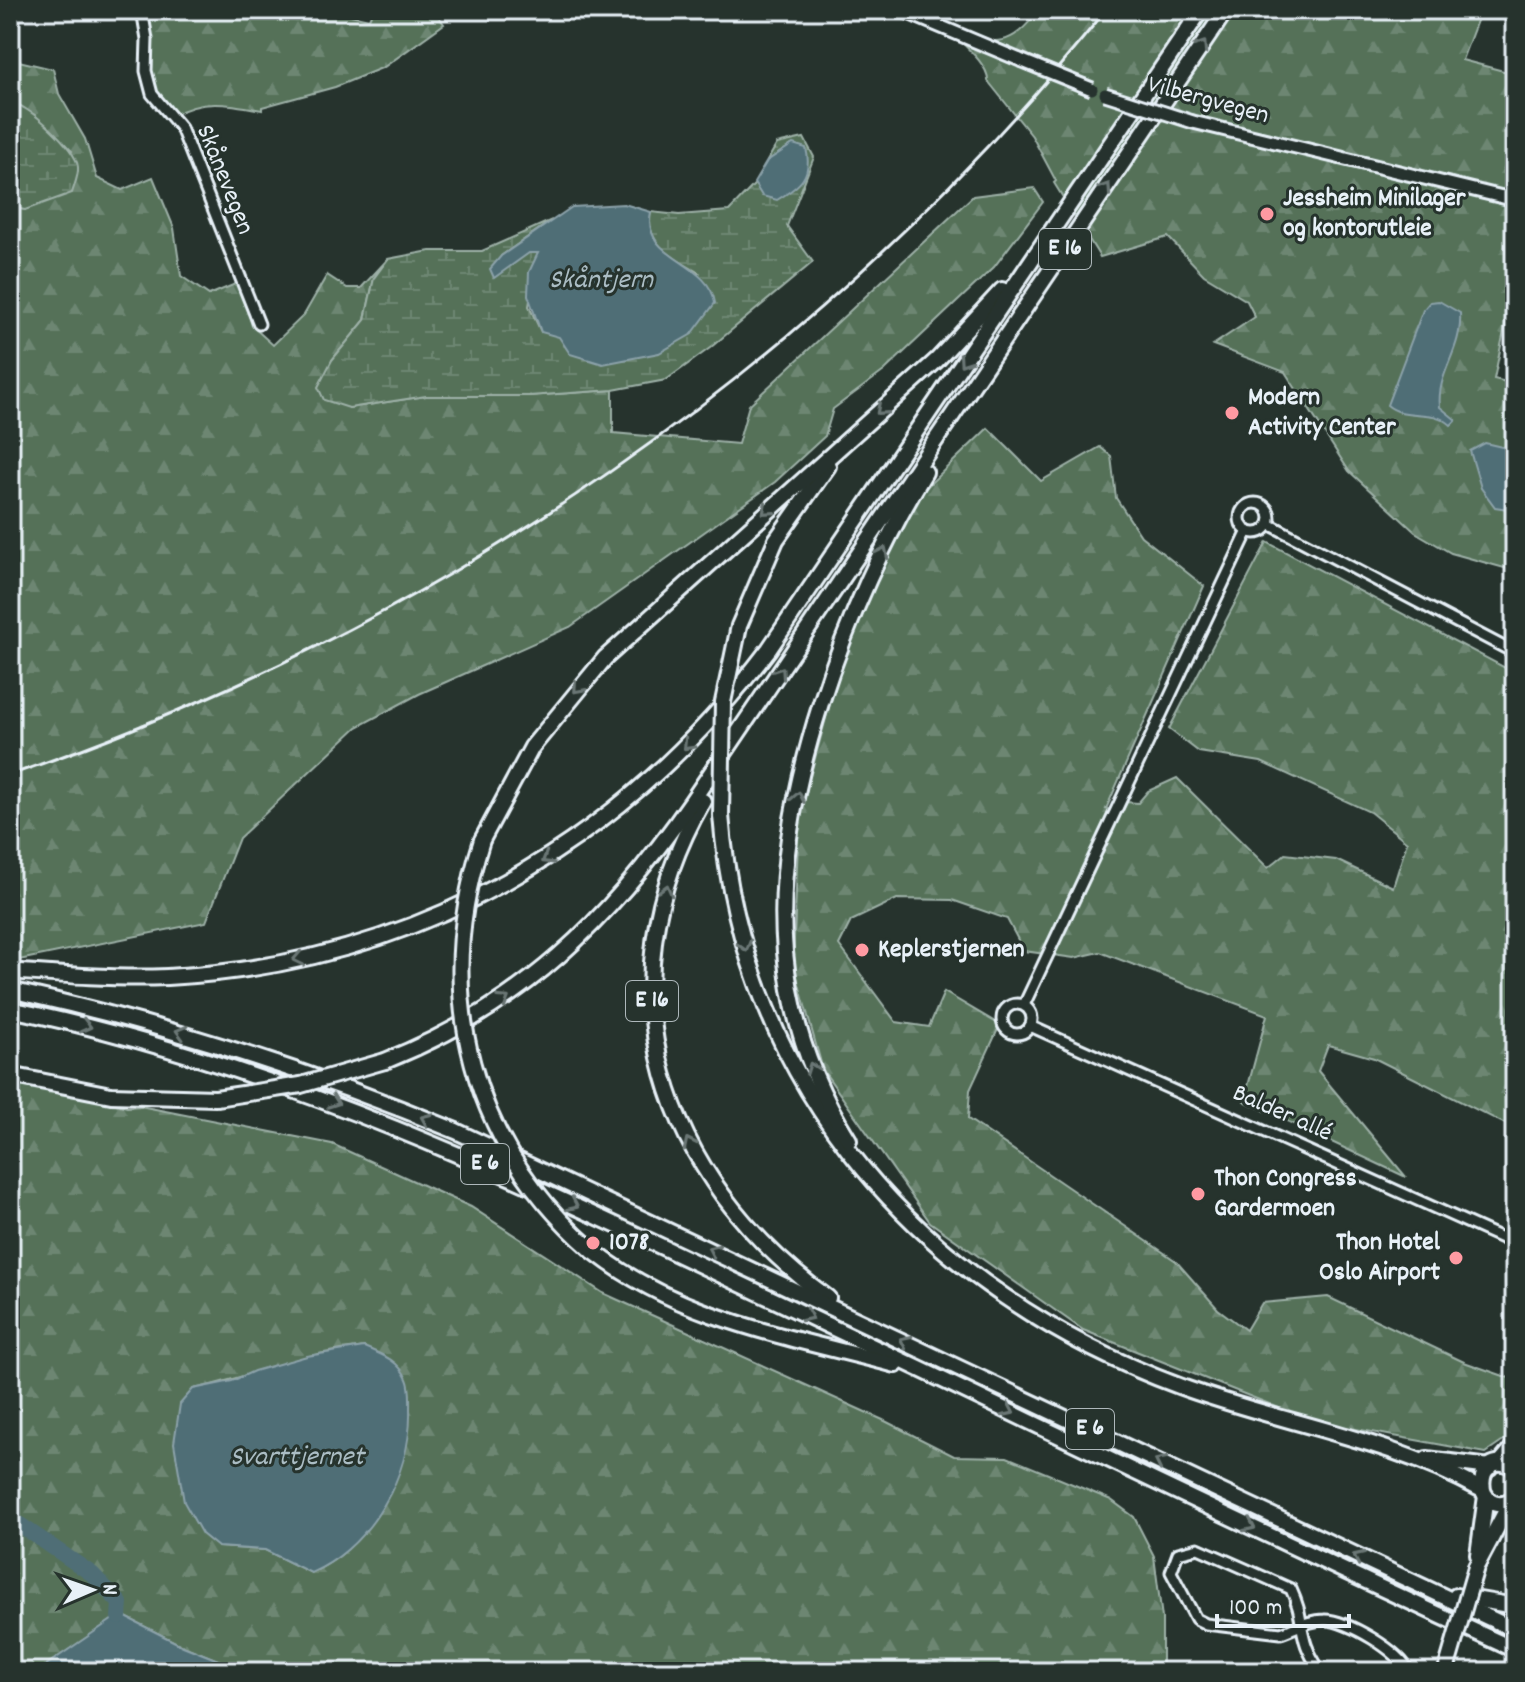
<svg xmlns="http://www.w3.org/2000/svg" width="1525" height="1682" font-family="Dekko,sans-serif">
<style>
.forest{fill:url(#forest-firs);stroke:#9eb1a8;stroke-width:2;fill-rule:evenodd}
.wetland{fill:url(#wetland-marsh);stroke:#9eb1a8;stroke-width:2}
.water{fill:#4f6e76;stroke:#8ca2aa;stroke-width:2}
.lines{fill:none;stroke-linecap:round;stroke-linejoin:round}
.river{stroke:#4f6e76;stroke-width:16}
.minor-casing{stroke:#e8f1f8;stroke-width:15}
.major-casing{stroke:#e8f1f8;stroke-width:17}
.highway-casing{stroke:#e8f1f8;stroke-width:20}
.minor{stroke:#26332d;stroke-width:9}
.major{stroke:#26332d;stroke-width:11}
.highway{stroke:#26332d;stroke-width:14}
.rail{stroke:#e8f1f8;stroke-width:3}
.major-bridge-casing{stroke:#e8f1f8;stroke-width:17;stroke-linecap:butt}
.highway-bridge-casing{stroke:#e8f1f8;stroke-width:20;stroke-linecap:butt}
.major-bridge{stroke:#26332d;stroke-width:11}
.highway-bridge{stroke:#26332d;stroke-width:14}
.oneway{stroke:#6a7674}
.poi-dot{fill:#ff9aa2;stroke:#26332d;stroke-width:3}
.labels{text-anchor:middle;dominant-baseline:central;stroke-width:6;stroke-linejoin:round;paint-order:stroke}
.shield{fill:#26332d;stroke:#aeb8bb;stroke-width:2}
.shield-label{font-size:24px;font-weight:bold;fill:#e8f1f8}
.street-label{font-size:26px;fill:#e8f1f8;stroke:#26332d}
.poi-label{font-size:26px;font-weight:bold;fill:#e8f1f8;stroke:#26332d;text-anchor:start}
.water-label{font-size:28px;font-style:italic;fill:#abbdc4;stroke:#26332d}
</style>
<defs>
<pattern id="forest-firs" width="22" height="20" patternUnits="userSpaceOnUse" patternTransform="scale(2)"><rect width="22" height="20" fill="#547159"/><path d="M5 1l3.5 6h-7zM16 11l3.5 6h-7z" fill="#6d8672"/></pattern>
<pattern id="wetland-marsh" width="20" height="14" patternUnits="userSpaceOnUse" patternTransform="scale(2)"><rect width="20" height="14" fill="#547159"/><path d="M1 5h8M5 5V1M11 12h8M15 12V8" fill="none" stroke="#6d8672"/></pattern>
</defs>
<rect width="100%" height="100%" fill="#26332d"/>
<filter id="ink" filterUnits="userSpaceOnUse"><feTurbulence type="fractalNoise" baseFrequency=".0125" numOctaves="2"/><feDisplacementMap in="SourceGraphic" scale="16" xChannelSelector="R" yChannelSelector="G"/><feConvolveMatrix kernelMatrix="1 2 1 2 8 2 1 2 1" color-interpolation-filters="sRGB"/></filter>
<g filter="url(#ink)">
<g class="forest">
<path d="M141 10H237L282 16 285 10H328L369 19 373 10 419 15 434 10 444 24 384 67 335 87 262 107V110C230 104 202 98 172 116L147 81Z"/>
<path d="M1039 10H1481L1462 60 1515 74V279L1494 379 1515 384V571L1451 553 1415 532 1349 471 1285 372 1213 345 1255 317 1247 301 1204 275 1168 237 1100 257 1054 183 1056 181 1032 136 988 81C989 64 961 43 949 30 995 44 1008 51 1039 10Z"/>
<polygon points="10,59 53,69 59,94 85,139 97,178 122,190 153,177 174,228 181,276 209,295 240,282 252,326 273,345 304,315 327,275 347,288 361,288 387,260 374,278 365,320 332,360 349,408 426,396 529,396 613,390 613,433 738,444 749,405 973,196 1034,188 1043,202 994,267 884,371 833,409 825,436 775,482 570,627 419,694 357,727 239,838 206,922 14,961 10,961 10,207 25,210 72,151 35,115 10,102"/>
<polygon points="988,428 1041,481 1100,447 1111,456 1116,498 1141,536 1204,586 1106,809 1123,810 1126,802 1138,803 1148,791 1177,778 1268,868 1285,854 1336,860 1393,887 1407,842 1370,812 1261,762 1199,752 1169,729 1267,542 1515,673 1515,1129 1374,1058 1328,1045 1318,1071 1406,1177 1244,1101 1267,1015 1100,952 1074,958 1024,951 1007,919 952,900 897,899 851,921 839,945 896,1022 929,1027 944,992 1000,1025 970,1090 968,1119 1176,1261 1218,1309 1246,1330 1262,1303 1328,1297 1464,1362 1515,1380 1515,1433 1486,1453 1312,1421 1083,1330 930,1222 823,1070 793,963 799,817 844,652 911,502"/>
<path d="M10 1076 127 1107 140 1106 332 1144 471 1207 603 1293 883 1420 954 1456 1007 1457 1111 1500 1134 1517 1154 1556 1162 1618V1672H248L183 1646 126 1617 116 1618 36 1672H10ZM365 1347 399 1470C378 1515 358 1552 311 1573L265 1550 218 1547 193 1389C230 1382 265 1368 302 1358 322 1352 344 1350 365 1347Z"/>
</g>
<g class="wetland">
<path d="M10 102C28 104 77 149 78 167 79 175 74 186 72 193L25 210 10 207Z"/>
<path d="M804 138 814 157 787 226 813 262 710 348 666 380 613 390 529 396H426L349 408 324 400 318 387 332 360 365 320 374 278 388 259 430 251H482L552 220 501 256 494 277 529 252 538 253 529 306 541 332 699 273C675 258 644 245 651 212L679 215 729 211 793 144 767 161 777 144Z"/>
</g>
<g class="water">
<path d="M793 144 806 148C813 176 800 186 777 200L762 196 754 183 767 161Z"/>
<path d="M624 204 651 212C641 260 709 260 715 303L692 334 659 353 603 364 570 354 559 337 541 332 528 295 529 272 538 253H529L494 278 490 269 501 256 572 207Z"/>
<path d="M1439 301 1460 313C1463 350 1436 373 1440 407L1456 420 1451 425C1431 407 1406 421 1387 405L1423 310 1430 302Z"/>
<polygon points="1485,443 1515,450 1515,510 1495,507 1481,488 1470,451"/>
<path d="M364 1347C383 1355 398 1360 407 1379 411 1387 410 1400 410 1409 412 1474 371 1546 311 1573L265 1550 218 1547 202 1534 184 1502 174 1443 180 1404 193 1389 232 1381 254 1371 307 1356Z"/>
<polygon points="116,1617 126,1617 183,1646 248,1672 36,1672"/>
</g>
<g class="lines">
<polyline class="river" points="10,1518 92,1574 120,1603 119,1617"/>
<g class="minor-casing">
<g id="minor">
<polyline points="142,10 147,39 146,71 152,94 181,128 259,324"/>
<circle cx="1255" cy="518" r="15"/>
<polyline points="1269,524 1515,653"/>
<circle cx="1017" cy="1019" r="15"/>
<polyline points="1024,1005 1248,531"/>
<polyline points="1030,1026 1515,1244"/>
<path d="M1320 1672C1315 1662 1308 1653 1305 1641 1299 1619 1302 1613 1291 1589L1198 1548 1178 1553 1171 1572 1196 1619 1206 1624 1281 1633C1295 1628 1309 1620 1324 1620 1346 1619 1401 1652 1409 1672"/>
</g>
</g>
<g class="major-casing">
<g id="major">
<polyline points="901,10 1020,60"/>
<polyline points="1193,122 1515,200"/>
<polyline points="1498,1463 1515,1443"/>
</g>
</g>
<g class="highway-casing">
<g id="highway">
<polyline points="739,626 776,540 828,466"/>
<path d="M703 801C597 986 661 1178 828 1298"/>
<path d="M721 815C742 1089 926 1293 1179 1386 1279 1423 1389 1438 1482 1490"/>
<polyline points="482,840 532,747 605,658 937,360 1002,290"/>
<path d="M10 971C63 975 115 979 167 977 416 964 621 845 769 649L1201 10"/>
<path d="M10 990C164 1024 311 1071 456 1131L1515 1630"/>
<path d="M10 1009C284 1066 520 1179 770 1298 1018 1415 1265 1536 1515 1650"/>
<path d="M385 1061C523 1006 609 921 692 801L1226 10"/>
<polyline points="10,1075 111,1095 216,1098"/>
<path d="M849 1140C813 1083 791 1019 785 952 771 802 848 599 925 472"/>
<path d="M593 1251C681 1320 791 1337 896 1365"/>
<polyline points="1427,1459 1490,1467"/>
<path d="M1515 1468C1471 1442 1472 1525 1515 1499"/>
<polyline points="1478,1555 1486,1496"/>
<polyline points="1476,1567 1511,1501"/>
<polyline points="1456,1596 1515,1606"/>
</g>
</g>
<use href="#minor" class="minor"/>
<use href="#major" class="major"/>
<use href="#highway" class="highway"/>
<path class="rail" d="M10 775C440 627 821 365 1106 10"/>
<g class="major-bridge-casing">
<g id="major-bridge">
<polyline points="1020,60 1092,89"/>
<polyline points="1105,94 1193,122"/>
</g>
</g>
<g class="highway-bridge-casing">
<g id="highway-bridge">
<polyline points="721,815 723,702 739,626"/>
<path d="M482 840C432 995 470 1144 593 1251"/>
<polyline points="216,1098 301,1085 385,1061"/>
<polyline points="1446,1670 1476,1567"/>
</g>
</g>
<use href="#major-bridge" class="major-bridge"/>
<use href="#highway-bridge" class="highway-bridge"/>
</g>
<defs><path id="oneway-chevron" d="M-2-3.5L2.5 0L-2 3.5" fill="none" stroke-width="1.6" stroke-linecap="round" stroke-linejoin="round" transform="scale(2)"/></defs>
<g class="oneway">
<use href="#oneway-chevron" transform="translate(1202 46) rotate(-57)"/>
<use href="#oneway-chevron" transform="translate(1106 188) rotate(-56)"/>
<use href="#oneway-chevron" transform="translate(964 361) rotate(124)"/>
<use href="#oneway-chevron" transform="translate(881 410) rotate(139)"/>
<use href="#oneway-chevron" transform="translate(767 510) rotate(139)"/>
<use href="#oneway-chevron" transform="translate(883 552) rotate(-65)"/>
<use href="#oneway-chevron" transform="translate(780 672) rotate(-56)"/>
<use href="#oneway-chevron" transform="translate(578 688) rotate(131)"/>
<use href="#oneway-chevron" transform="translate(688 745) rotate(134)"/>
<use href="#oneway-chevron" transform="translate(798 797) rotate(-78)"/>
<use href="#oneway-chevron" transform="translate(547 859) rotate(148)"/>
<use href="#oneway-chevron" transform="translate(666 890) rotate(-75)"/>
<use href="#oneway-chevron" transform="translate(745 946) rotate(74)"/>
<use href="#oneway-chevron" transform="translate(298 959) rotate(168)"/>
<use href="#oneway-chevron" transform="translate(504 1000) rotate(-33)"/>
<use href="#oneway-chevron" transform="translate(86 1026) rotate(14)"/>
<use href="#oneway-chevron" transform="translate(181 1032) rotate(-164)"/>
<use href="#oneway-chevron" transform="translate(812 1068) rotate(-110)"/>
<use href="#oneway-chevron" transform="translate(334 1102) rotate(21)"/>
<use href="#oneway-chevron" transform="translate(426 1119) rotate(-157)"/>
<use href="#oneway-chevron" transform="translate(689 1143) rotate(-116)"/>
<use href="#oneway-chevron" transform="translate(573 1205) rotate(25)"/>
<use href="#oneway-chevron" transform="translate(713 1250) rotate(-155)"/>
<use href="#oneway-chevron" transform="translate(808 1316) rotate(25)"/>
<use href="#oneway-chevron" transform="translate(905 1341) rotate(-154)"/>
<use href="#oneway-chevron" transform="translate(1009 1411) rotate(25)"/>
<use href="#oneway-chevron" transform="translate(1160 1462) rotate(-154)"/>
<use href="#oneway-chevron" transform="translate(1250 1526) rotate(25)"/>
<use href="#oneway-chevron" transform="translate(1358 1557) rotate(-155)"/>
</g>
</g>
<g class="poi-dot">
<circle cx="1267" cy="214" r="8"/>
<circle cx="1232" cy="413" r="8"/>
<circle cx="862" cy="950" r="8"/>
<circle cx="1198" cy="1194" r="8"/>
<circle cx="593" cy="1243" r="8"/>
<circle cx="1456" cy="1258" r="8"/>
</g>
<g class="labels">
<g class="shield">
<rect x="1039" y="229" width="52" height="40" rx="6"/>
<rect x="626" y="981" width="52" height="40" rx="6"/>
<rect x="461" y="1144" width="48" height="40" rx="6"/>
<rect x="1066" y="1409" width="48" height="40" rx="6"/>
</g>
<g class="shield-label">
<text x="1065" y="249">E 16</text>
<text x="652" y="1001">E 16</text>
<text x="485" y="1164">E 6</text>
<text x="1090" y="1429">E 6</text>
</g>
<g class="street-label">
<text transform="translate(1208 101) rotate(15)">Vilbergvegen</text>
<text transform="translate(224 180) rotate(68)">Skånevegen</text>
<text transform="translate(1282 1114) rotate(24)">Balder allé</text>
</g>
<g class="poi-label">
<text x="1283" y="199">Jessheim Minilager<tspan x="1283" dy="30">og kontorutleie</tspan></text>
<text x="1248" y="398">Modern<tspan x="1248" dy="30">Activity Center</tspan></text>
<text x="878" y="950">Keplerstjernen</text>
<text x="1214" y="1179">Thon Congress<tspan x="1214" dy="30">Gardermoen</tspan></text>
<text x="609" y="1243">1078</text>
<text x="1440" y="1243" text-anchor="end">Thon Hotel<tspan x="1440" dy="30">Oslo Airport</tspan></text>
</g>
<g class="water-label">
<text x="601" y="282">Skåntjern</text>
<text x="297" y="1459">Svarttjernet</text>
</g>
</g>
<rect width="1525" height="1682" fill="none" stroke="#26332d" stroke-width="40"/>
<rect x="20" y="20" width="1485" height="1642" fill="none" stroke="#e8f1f8" stroke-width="3" filter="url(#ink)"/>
<g transform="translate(92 1590) rotate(88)" stroke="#26332d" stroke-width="6" paint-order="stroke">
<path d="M0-6L14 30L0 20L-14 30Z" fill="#e8f1f8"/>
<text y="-12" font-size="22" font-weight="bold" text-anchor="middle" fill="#e8f1f8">N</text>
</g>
<path d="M1217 1614v12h132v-12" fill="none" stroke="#e8f1f8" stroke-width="4"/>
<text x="1229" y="1614" font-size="24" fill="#e8f1f8" stroke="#26332d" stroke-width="6" paint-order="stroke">100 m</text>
</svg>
